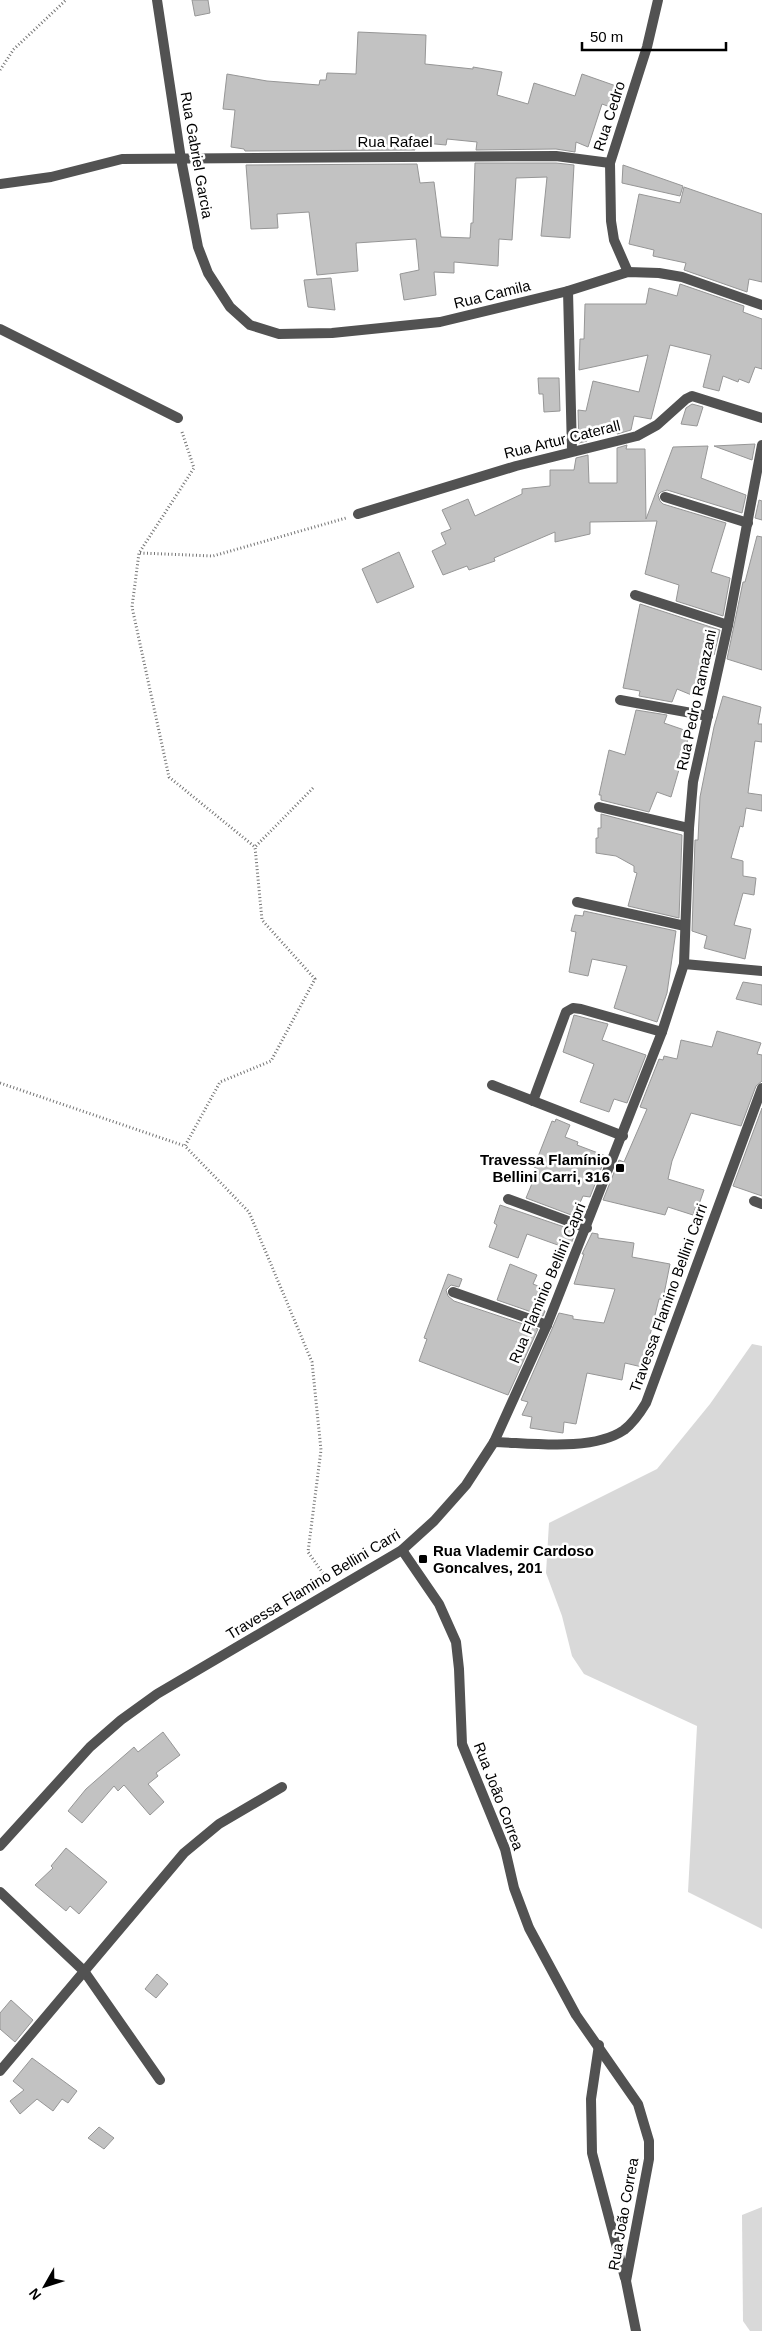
<svg xmlns="http://www.w3.org/2000/svg" width="762" height="2331" font-family="Helvetica,sans-serif">
<style>
.green{fill:#d9d9d9}
.building{fill:#c2c2c2;stroke:#969696}
.lines{fill:none;stroke-linecap:round;stroke-linejoin:round}
.path{stroke:#747474;stroke-width:3;stroke-dasharray:1 2.5;stroke-linecap:butt}
.service{stroke:#525252;stroke-width:10}
.minor{stroke:#525252;stroke-width:10}
.poi-dot{fill:#000;stroke:#fff;stroke-width:2}
.labels{text-anchor:middle;dominant-baseline:central;stroke-width:5;stroke-linejoin:round;paint-order:stroke}
.street-label{font-size:15px;fill:#000;stroke:#fff}
.poi-label{font-size:15px;font-weight:bold;fill:#000;stroke:#fff;text-anchor:end}
</style>
<rect width="100%" height="100%" fill="#fff"/>
<g class="green">
<polygon points="752,1344 762,1346 762,1929 688,1892 697,1726 584,1674 572,1656 562,1616 546,1573 549,1523 657,1469 710,1404"/>
<polygon points="762,2207 762,2331 750,2331 743,2321 742,2215"/>
</g>
<g class="building">
<polygon points="192,0 208,0 210,13 195,16"/>
<polygon points="358,32 426,35 425,64 473,69 473,67 502,72 497,95 528,104 534,83 575,96 582,74 619,87 613,108 602,104 588,147 576,142 575,152 556,149 476,150 477,142 447,139 446,145 414,142 415,150 245,151 244,149 231,147 235,110 223,109 227,74 267,81 319,85 320,80 326,80 327,73 356,74"/>
<polygon points="475,163 556,163 574,165 570,238 541,236 547,177 516,178 512,240 499,239 498,266 454,262 454,273 434,272 436,295 404,300 400,274 419,270 416,239 356,243 358,271 317,275 309,212 277,214 278,228 251,229 246,165 417,164 420,183 434,182 441,237 470,238 471,223 473,223"/>
<polygon points="623,165 683,186 680,196 622,183"/>
<polygon points="684,187 762,214 762,282 749,279 747,292 684,270 686,263 653,256 654,250 629,244 639,194 680,203"/>
<polygon points="331,278 335,310 308,307 304,280"/>
<polygon points="680,284 744,306 743,312 762,319 762,369 755,367 749,383 739,379 738,382 723,376 719,391 703,387 711,355 670,345 651,419 634,416 631,430 617,434 617,431 587,437 587,441 579,443 578,410 586,411 593,381 639,392 648,355 579,370 580,339 584,339 585,304 646,304 649,288 677,296"/>
<polygon points="538,378 559,378 560,411 544,412 543,394 539,394"/>
<polygon points="692,404 703,407 697,426 681,424 686,408"/>
<polygon points="755,444 752,460 714,446"/>
<polygon points="627,445 626,449 645,449 646,519 673,447 708,446 701,478 746,495 742,513 667,490 661,492 658,495 660,501 663,504 726,523 711,572 730,578 723,616 676,601 679,585 645,574 657,521 590,522 590,534 555,542 555,532 494,558 495,561 469,570 467,566 443,575 432,551 446,544 441,533 451,529 442,510 468,499 475,516 522,494 522,489 550,486 550,470 574,470 576,458 588,455 589,483 617,483 617,448"/>
<polygon points="759,500 762,501 762,520 755,518"/>
<polygon points="757,536 762,537 762,670 727,659 743,582 745,582"/>
<polygon points="399,552 414,587 377,603 362,569"/>
<polygon points="640,604 720,630 714,655 708,653 694,696 677,689 672,702 639,696 640,691 623,688"/>
<polygon points="723,696 761,707 758,724 762,724 762,742 755,741 748,793 762,795 762,811 746,808 743,827 740,826 731,858 743,861 743,876 756,878 754,895 743,893 734,925 751,929 745,959 704,948 707,936 692,931 695,840 698,840 700,797 714,727"/>
<polygon points="636,710 667,715 664,723 690,732 671,797 657,792 649,812 601,800 601,795 599,795 609,750 625,755"/>
<polygon points="601,814 682,835 679,918 628,906 637,873 634,872 634,866 616,856 596,853 596,838 598,838 598,828 601,828"/>
<polygon points="584,911 676,931 667,993 657,1022 614,1008 627,966 592,959 588,976 569,972 576,932 571,931 575,915 583,916"/>
<polygon points="743,982 762,985 762,1005 736,999"/>
<polygon points="574,1015 608,1024 602,1040 646,1055 627,1103 614,1099 609,1112 580,1102 594,1064 563,1052"/>
<polygon points="717,1031 761,1043 757,1054 762,1055 762,1081 756,1086 741,1126 691,1113 672,1161 668,1179 704,1190 698,1207 696,1206 693,1215 668,1207 665,1215 603,1200 619,1160 624,1162 647,1109 640,1107 659,1059 663,1060 664,1056 677,1059 681,1040 712,1047"/>
<polygon points="762,1108 762,1196 733,1186"/>
<polygon points="556,1119 570,1125 565,1137 578,1142 577,1145 606,1156 590,1197 583,1196 574,1216 526,1198 538,1169 534,1167 552,1121 555,1122"/>
<polygon points="500,1205 576,1231 569,1249 527,1234 518,1258 489,1247 497,1225 494,1223"/>
<polygon points="592,1233 598,1234 598,1238 634,1243 632,1257 670,1264 663,1299 659,1299 642,1367 625,1363 622,1380 587,1373 576,1424 564,1422 563,1433 530,1428 532,1417 522,1415 528,1402 521,1400 559,1313 573,1316 573,1319 604,1323 615,1289 574,1284 584,1254 582,1254"/>
<polygon points="510,1264 537,1275 533,1284 548,1290 540,1310 545,1311 543,1316 497,1300"/>
<polygon points="448,1274 462,1279 459,1287 451,1285 446,1290 448,1296 454,1301 538,1329 508,1395 419,1361 427,1339 424,1338"/>
<polygon points="163,1732 180,1755 156,1773 158,1776 148,1784 164,1802 150,1815 124,1785 118,1791 114,1786 82,1823 68,1811 86,1789 134,1747 138,1752"/>
<polygon points="66,1848 107,1882 79,1914 70,1906 66,1911 35,1885 53,1868 51,1866"/>
<polygon points="157,1974 168,1984 156,1998 145,1989"/>
<polygon points="11,2000 33,2020 15,2042 0,2029 0,2013"/>
<polygon points="32,2058 77,2091 68,2103 62,2099 53,2111 37,2099 20,2114 10,2101 24,2090 13,2081"/>
<polygon points="99,2127 114,2138 104,2149 88,2138"/>
</g>
<g class="lines">
<g class="path">
<polyline points="0,70 14,49 66,0"/>
<polyline points="182,432 194,468 139,553 132,607 169,777 255,847"/>
<polyline points="140,553 213,556 346,518"/>
<polyline points="313,788 255,847 262,920 315,979 271,1061 220,1082 185,1146 249,1212 312,1362 321,1450 308,1552 327,1579"/>
<polyline points="0,1083 185,1146"/>
</g>
<g class="service">
<polyline points="665,497 748,523"/>
<polyline points="635,595 728,625"/>
<polyline points="620,700 708,716"/>
<polyline points="599,807 689,828"/>
<polyline points="577,902 685,926"/>
<polyline points="492,1085 623,1136"/>
<polyline points="533,1101 566,1012 573,1008 581,1009 662,1032"/>
<polyline points="508,1199 587,1228"/>
<polyline points="754,1201 762,1204"/>
<polyline points="453,1292 547,1325"/>
</g>
<g class="minor">
<polyline points="157,0 181,159 198,247 208,273 230,307 250,325 279,334 332,333 440,322 568,291 628,272 659,273 682,277 762,305"/>
<polyline points="0,184 51,177 122,159 556,156 610,163"/>
<polyline points="628,272 614,240 611,221 610,163 647,47 658,0"/>
<polyline points="568,291 572,451"/>
<polyline points="0,329 178,418"/>
<polyline points="358,514 516,466 637,436 657,425 686,399 692,396 762,418"/>
<polyline points="684,964 762,971"/>
<path d="M494 1442C530 1443 592 1452 624 1430 633 1423 640 1413 646 1403L762 1088"/>
<polyline points="402,1550 439,1604 456,1642 459,1669 462,1744 505,1849 514,1888 529,1928 576,2015 638,2104 649,2141 649,2159 626,2281 636,2331"/>
<polyline points="0,1846 90,1747 121,1720 157,1694 402,1550 434,1521 466,1485 494,1442 547,1325 662,1032 684,964 689,828 693,782 728,625 762,445"/>
<polyline points="0,1892 84,1971 160,2080"/>
<polyline points="599,2045 591,2099 592,2153 625,2278"/>
<polyline points="0,2071 184,1853 219,1824 282,1787"/>
</g>
</g>
<g class="poi-dot">
<rect x="615" y="1163" width="10" height="10" rx="2.5"/>
<rect x="418" y="1554" width="10" height="10" rx="2.5"/>
</g>
<g class="labels">
<g class="street-label">
<text transform="translate(609 116) rotate(-72)">Rua Cedro</text>
<text x="395" y="141">Rua Rafael</text>
<text transform="translate(197 155) rotate(80)">Rua Gabriel Garcia</text>
<text transform="translate(492 294) rotate(-14)">Rua Camila</text>
<text transform="translate(562 439) rotate(-14)">Rua Artur Caterall</text>
<text transform="translate(696 700) rotate(-78)">Rua Pedro Ramazani</text>
<text transform="translate(547 1283) rotate(-67)">Rua Flaminio Bellini Capri</text>
<text transform="translate(668 1298) rotate(-70)">Travessa Flamino Bellini Carri</text>
<text transform="translate(313 1584) rotate(-31)">Travessa Flamino Bellini Carri</text>
<text transform="translate(499 1796) rotate(69)">Rua João Correa</text>
<text transform="translate(623 2214) rotate(-80)">Rua João Correa</text>
</g>
<g class="poi-label">
<text x="610" y="1159">Travessa Flamínio<tspan x="610" dy="17">Bellini Carri, 316</tspan></text>
<text x="433" y="1550" text-anchor="start">Rua Vlademir Cardoso<tspan x="433" dy="17">Goncalves, 201</tspan></text>
</g>
</g>
<g transform="translate(45 2286) rotate(231)" stroke="#ffffff" stroke-width="4" paint-order="stroke">
<path d="M0-4L9 19L0 12L-9 19Z" fill="#000000"/>
<text y="-8" font-size="14" font-weight="bold" text-anchor="middle" fill="#000000">N</text>
</g>
<path d="M582 42v8h144v-8" fill="none" stroke="#000000" stroke-width="2.5"/>
<text x="590" y="42" font-size="15" fill="#000000" stroke="#ffffff" stroke-width="4" paint-order="stroke">50 m</text>
</svg>
